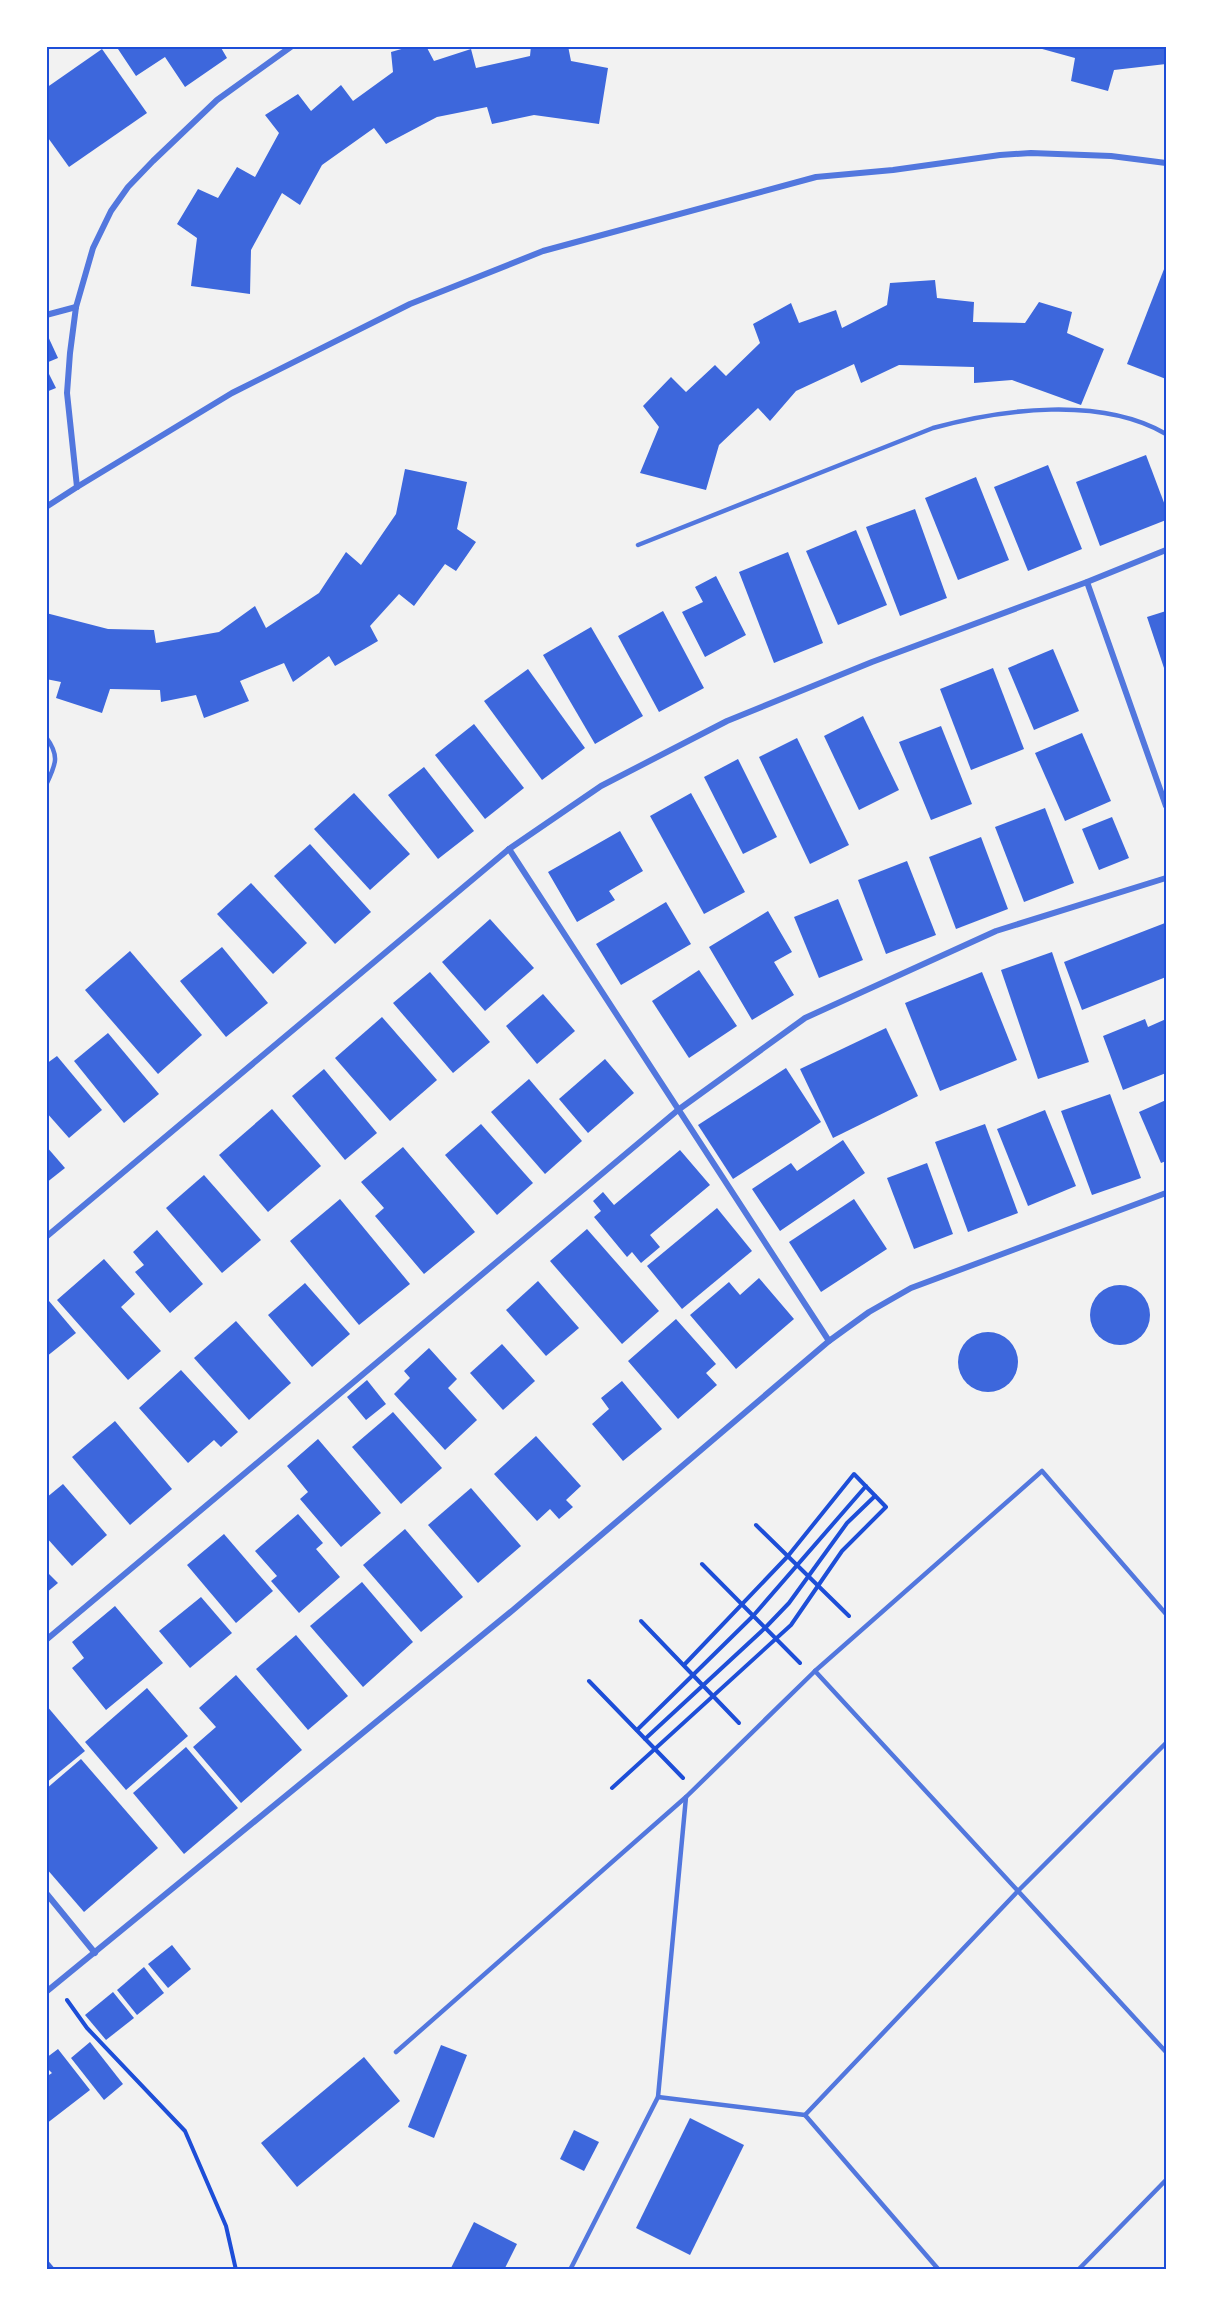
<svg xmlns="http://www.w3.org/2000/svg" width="1213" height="2316" font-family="'Roboto Serif',serif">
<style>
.building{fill:#3d67dc}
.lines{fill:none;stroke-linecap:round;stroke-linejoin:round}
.path{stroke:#1d4ed8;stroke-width:4}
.service{stroke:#5277de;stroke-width:4.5}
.minor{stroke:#5277de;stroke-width:6}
.neatline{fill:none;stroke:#1d4ed8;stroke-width:2}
</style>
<rect width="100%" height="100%" fill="#f2f2f2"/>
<g class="building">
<polygon points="116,46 220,46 227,58 185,87 165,57 136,76"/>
<polygon points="412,46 426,46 434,61 471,49 476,68 530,56 531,46 568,46 571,61 608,68 599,124 534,115 492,124 487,107 437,117 386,144 374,128 322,165 300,205 282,193 251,250 250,294 191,286 197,238 177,224 198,189 218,198 237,167 255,177 279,133 265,115 298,94 311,111 341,85 353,101 393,72 391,52"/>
<polygon points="1166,46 1166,64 1114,70 1108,91 1071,81 1075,58 1035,47"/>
<polygon points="102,49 147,113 69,167 46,135 46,88"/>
<polygon points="1166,264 1166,379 1127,364"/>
<polygon points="935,280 937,298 974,302 973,322 1025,323 1039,302 1072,312 1067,333 1104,349 1081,405 1012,380 974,383 974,367 899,365 861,383 854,364 796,391 770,421 758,408 719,445 706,490 640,473 659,427 643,406 671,377 686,392 715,365 726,376 760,343 753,324 791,303 799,323 836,310 842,328 887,305 890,283"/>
<polygon points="46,332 58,358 46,363"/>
<polygon points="46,368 56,388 46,392"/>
<polygon points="1146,455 1166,508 1166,520 1100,546 1076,482"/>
<polygon points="1048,465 1082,549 1028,571 994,487"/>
<polygon points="405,469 467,482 457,529 476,542 456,571 445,564 414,606 399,594 370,626 378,641 335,666 329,656 293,682 284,663 240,681 249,701 204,718 196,695 161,702 160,690 110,689 102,713 56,698 61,682 46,679 46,613 108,629 154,630 156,643 219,632 255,606 266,628 319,593 346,552 361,565 396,514"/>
<polygon points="976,477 1009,560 958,580 925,498"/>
<polygon points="915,509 947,598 900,616 866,527"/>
<polygon points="856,530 887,605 838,625 806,551"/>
<polygon points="788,552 823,643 774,663 739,572"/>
<polygon points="716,576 746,635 705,657 682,612 703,602 695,587"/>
<polygon points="663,611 704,688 659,712 618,636"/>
<polygon points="1166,611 1166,674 1147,617"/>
<polygon points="591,627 643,716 595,744 543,655"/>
<polygon points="1053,649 1079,711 1034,730 1008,668"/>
<polygon points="993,668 1024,749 971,770 940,689"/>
<polygon points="528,669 585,748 542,780 484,701"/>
<polygon points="863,716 899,790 859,810 824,736"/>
<polygon points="474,724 524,788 485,819 435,755"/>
<polygon points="941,726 972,804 931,820 899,742"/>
<polygon points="1082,733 1111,801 1065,821 1035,753"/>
<polygon points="797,738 849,845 810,864 759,757"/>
<polygon points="738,759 777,837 743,854 704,777"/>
<polygon points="424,767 474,831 438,859 388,795"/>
<polygon points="354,793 410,854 370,890 314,829"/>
<polygon points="691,793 745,892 704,914 650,816"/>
<polygon points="1045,808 1074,883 1024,902 995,827"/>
<polygon points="1112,817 1129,858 1099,870 1082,829"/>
<polygon points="620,831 643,871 609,891 615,900 577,922 548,872"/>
<polygon points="981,837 1008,909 956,929 929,857"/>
<polygon points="310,844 371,912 335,944 274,876"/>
<polygon points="907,861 936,935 886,954 858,880"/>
<polygon points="251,883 307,943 273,974 217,914"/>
<polygon points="838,899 863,960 819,978 794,917"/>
<polygon points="666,902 691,944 621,985 596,944"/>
<polygon points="768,911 792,952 774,962 794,995 752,1020 709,947"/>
<polygon points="490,919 534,968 485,1011 442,962"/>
<polygon points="1165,923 1166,977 1082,1010 1064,962"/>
<polygon points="222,947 268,1003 226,1037 180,981"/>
<polygon points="130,951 202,1035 158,1074 85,990"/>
<polygon points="1052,952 1089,1062 1038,1079 1001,970"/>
<polygon points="699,970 737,1026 689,1058 652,1001"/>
<polygon points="430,972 490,1042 453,1073 393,1003"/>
<polygon points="982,972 1017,1060 940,1091 905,1003"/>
<polygon points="543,994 575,1031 537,1064 506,1026"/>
<polygon points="382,1017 437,1080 390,1121 335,1058"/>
<polygon points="1145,1019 1148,1027 1166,1019 1166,1066 1164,1067 1166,1073 1123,1090 1103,1036"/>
<polygon points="886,1028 918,1096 833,1138 800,1069"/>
<polygon points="108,1033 159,1094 124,1123 74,1061"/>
<polygon points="57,1056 102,1110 69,1138 46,1112 46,1064"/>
<polygon points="605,1059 634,1093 588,1133 559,1099"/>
<polygon points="786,1068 821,1122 733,1179 698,1125"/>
<polygon points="324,1069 377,1133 345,1160 292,1096"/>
<polygon points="529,1079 582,1141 545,1174 491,1112"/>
<polygon points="1110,1094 1141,1178 1092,1195 1061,1111"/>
<polygon points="1166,1100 1166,1161 1161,1163 1139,1112"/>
<polygon points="272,1109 321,1166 268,1212 219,1155"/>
<polygon points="1045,1110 1076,1186 1028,1206 997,1129"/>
<polygon points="481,1124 533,1183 497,1215 445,1155"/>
<polygon points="985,1124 1018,1213 968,1232 935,1142"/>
<polygon points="843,1140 865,1173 780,1231 752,1189 791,1163 797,1171"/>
<polygon points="46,1146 65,1168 46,1183"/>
<polygon points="403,1147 475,1232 424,1274 375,1216 384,1208 361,1182"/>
<polygon points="680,1150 710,1185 650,1235 660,1247 641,1263 632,1252 627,1257 594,1217 601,1211 593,1201 603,1192 614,1205"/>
<polygon points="927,1163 953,1234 914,1249 887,1178"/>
<polygon points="204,1175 261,1240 222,1273 166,1208"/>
<polygon points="340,1199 410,1284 359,1325 290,1241"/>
<polygon points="854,1199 887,1249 821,1292 789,1242"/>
<polygon points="717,1208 752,1251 682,1309 647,1266"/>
<polygon points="587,1229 659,1311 622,1344 550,1261"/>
<polygon points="157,1230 203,1284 170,1313 135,1272 144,1265 133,1252"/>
<polygon points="104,1259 135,1294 121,1307 161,1351 128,1380 57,1300"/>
<polygon points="759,1278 794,1319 736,1369 690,1315 729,1282 740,1295"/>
<polygon points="538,1281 579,1328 546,1356 506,1310"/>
<polygon points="305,1283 350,1334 312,1367 268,1315"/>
<circle cx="1120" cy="1315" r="30"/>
<polygon points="49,1301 76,1333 46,1357 46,1303"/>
<polygon points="676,1319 716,1364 706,1373 717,1385 678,1419 628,1361"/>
<polygon points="236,1321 291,1383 249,1420 194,1358"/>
<circle cx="988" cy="1362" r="30"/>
<polygon points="502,1344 535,1381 503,1410 470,1373"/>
<polygon points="429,1348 457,1379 448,1388 477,1420 445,1450 394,1394 410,1378 404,1371"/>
<polygon points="181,1370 238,1432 221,1447 214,1440 188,1463 139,1408"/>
<polygon points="367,1380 386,1404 366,1420 347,1397"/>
<polygon points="622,1381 662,1429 623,1461 592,1424 609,1409 601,1398"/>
<polygon points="393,1412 442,1468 401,1504 352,1447"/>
<polygon points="115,1421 172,1489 130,1525 72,1457"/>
<polygon points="536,1436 581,1486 566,1500 573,1507 559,1519 550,1509 537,1521 494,1474"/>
<polygon points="318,1439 381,1513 341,1547 300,1499 308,1492 287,1466"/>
<polygon points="63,1484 107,1535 72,1566 46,1537 46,1498"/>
<polygon points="471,1488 521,1546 478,1583 428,1525"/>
<polygon points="298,1514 323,1543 316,1549 340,1577 299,1613 271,1581 277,1576 255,1551"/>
<polygon points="405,1529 463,1597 421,1632 363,1565"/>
<polygon points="224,1534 273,1591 236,1623 187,1565"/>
<polygon points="46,1571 58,1583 46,1593"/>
<polygon points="362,1582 413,1642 363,1687 310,1626"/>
<polygon points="201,1597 232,1633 190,1668 159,1631"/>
<polygon points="115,1606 163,1663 106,1710 72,1668 84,1658 72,1642"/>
<polygon points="296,1635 348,1696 308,1730 256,1669"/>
<polygon points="236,1675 302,1750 241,1803 193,1747 216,1727 199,1708"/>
<polygon points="147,1688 188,1736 126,1790 85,1742"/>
<polygon points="46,1705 85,1751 46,1783"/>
<polygon points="186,1747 238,1808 184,1854 133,1793"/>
<polygon points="81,1759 158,1848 84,1912 46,1868 46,1789"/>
<polygon points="172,1945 191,1969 168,1988 148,1964"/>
<polygon points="144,1967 164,1993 137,2015 117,1990"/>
<polygon points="113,1992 134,2018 106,2040 85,2015"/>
<polygon points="90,2042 123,2084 104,2100 71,2058"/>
<polygon points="441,2045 467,2055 434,2138 408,2127"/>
<polygon points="58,2049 90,2090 46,2124 46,2077 52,2073 46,2067 46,2058"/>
<polygon points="364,2057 400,2101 297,2187 261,2143"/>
<polygon points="690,2118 744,2145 690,2255 636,2228"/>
<polygon points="574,2130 599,2142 584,2171 560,2159"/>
<polygon points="474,2222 517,2244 504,2270 450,2270"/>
<polygon points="46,2258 56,2270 46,2270"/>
</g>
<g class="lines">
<g class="path">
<polyline points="756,1525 849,1616"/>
<polyline points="702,1564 800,1663"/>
<polyline points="641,1621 739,1723"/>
<polyline points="589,1681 683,1778"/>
<polyline points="637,1730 753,1616 866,1486"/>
<polyline points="645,1739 765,1628 789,1603 847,1523 875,1496"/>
<polyline points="612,1788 791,1625 842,1551 886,1507 854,1474 788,1556 684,1665"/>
<polyline points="67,2000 87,2028 185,2131 226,2226 236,2270"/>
</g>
<g class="service">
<path d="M638 545 933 428C1002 409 1101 396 1166 434"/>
<path d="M46 737C60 756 56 764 46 785"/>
<polyline points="815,1671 1018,1891 1166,1743"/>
<polyline points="396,2052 686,1797"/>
<polyline points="658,2097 805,2115"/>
<polyline points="570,2270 658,2097 686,1797 815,1671 1042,1471 1166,1614"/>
<polyline points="939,2270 805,2115 1018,1891 1166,2052"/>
<polyline points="1078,2270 1166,2180"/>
</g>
<g class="minor">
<polyline points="46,315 76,307"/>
<polyline points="77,487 67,393 70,353 76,307 93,248 111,211 128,187 153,161 217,100 292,46"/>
<polyline points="46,507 77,487 232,393 410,304 543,251 816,177 893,170 1000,155 1031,153 1111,156 1166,163"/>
<polyline points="1087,582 1166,806"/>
<polyline points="509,849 829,1341"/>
<polyline points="46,1237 509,849 601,786 727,721 872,662 1087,582 1166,550"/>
<polyline points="46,1640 678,1110 805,1018 996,931 1166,878"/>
<polyline points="46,1893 95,1953"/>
<polyline points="46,1992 513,1610 829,1341 869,1312 911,1288 1166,1193"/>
</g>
</g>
<rect width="1213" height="2316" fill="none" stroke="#ffffff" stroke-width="96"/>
<rect x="48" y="48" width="1117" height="2220" class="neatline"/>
</svg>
